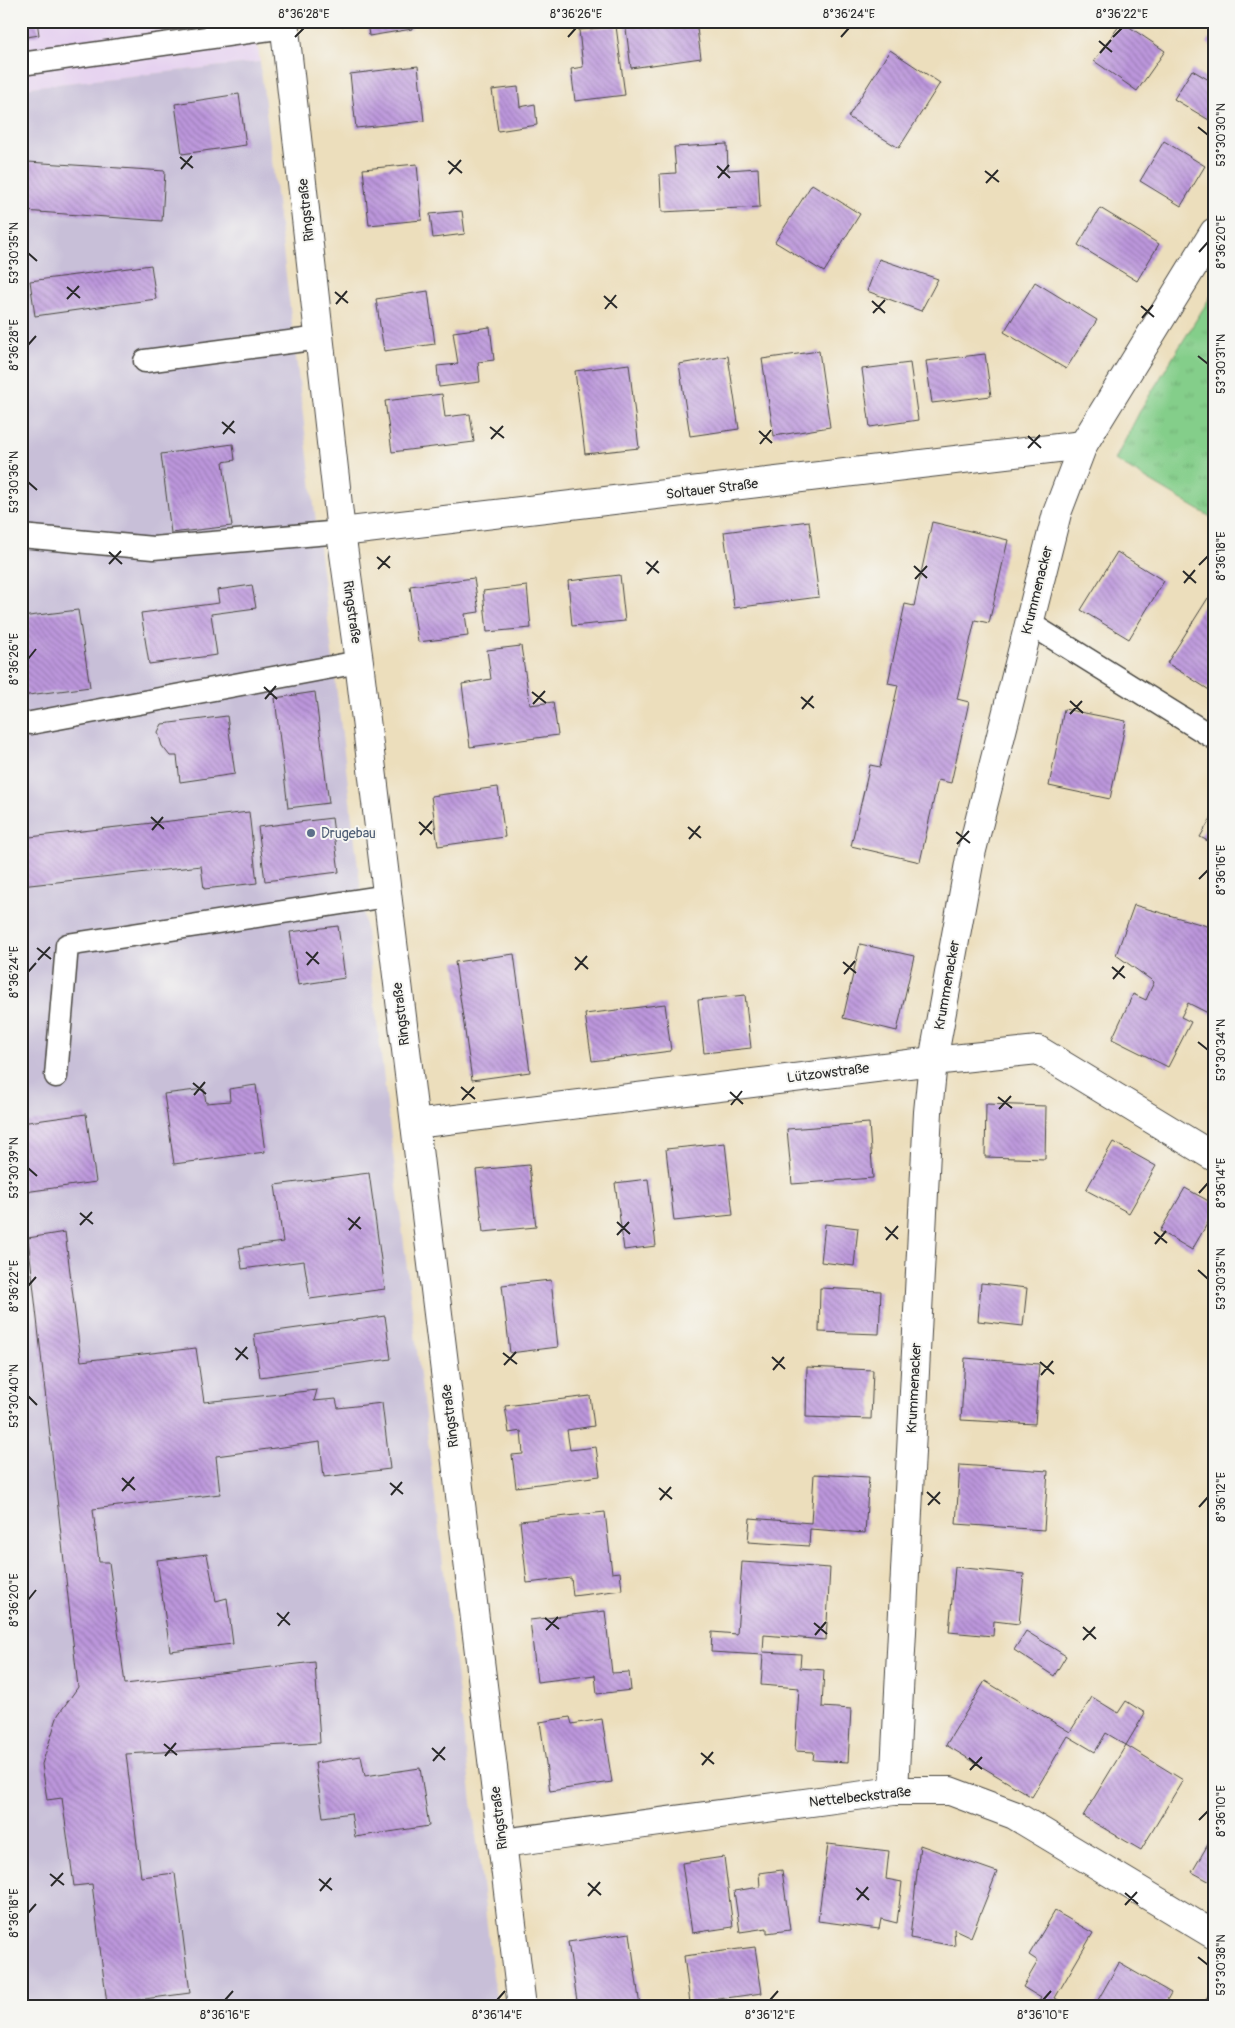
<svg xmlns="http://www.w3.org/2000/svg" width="1235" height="2028" font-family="Pangolin,sans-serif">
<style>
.built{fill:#e6d2f0}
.industrial{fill:#c8bfd8}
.park{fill:url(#park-tufts);stroke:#587c5a}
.building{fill:url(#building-back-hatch)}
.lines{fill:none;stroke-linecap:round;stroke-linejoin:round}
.lane-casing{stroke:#484641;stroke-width:25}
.street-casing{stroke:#484641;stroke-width:30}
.lane{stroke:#fff;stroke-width:22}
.street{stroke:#fff;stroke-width:28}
.ticks{fill:none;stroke:#2b2b2b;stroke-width:2}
.service-dot{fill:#5c6f8a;stroke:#f6f6f2;stroke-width:2}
.labels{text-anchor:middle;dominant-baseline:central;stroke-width:4;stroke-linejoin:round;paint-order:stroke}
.street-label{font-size:14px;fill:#2b2b2b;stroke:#f6f6f2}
.service-label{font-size:14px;fill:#4e5e75;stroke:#f6f6f2;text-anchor:start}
.neatline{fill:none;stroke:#2b2b2b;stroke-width:2}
.ticks-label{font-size:12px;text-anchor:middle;fill:#2b2b2b}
</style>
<defs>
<pattern id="park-tufts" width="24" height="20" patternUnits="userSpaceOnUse" patternTransform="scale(1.25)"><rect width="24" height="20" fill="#84ce8a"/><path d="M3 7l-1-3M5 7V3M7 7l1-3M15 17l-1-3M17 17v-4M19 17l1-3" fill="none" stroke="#72b177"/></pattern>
<pattern id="building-back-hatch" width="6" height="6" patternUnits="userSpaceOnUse" patternTransform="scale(1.25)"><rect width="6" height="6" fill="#bc96dc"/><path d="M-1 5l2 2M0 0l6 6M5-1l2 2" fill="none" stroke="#997bb3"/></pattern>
</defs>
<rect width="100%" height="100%" fill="#f6f6f2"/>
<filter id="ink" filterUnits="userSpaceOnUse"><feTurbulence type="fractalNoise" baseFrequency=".02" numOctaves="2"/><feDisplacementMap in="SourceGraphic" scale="10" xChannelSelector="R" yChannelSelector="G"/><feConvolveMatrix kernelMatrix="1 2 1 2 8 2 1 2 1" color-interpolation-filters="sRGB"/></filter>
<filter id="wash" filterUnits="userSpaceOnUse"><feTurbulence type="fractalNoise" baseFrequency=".0096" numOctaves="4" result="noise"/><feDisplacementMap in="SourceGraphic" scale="20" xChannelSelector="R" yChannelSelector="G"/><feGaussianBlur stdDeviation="1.12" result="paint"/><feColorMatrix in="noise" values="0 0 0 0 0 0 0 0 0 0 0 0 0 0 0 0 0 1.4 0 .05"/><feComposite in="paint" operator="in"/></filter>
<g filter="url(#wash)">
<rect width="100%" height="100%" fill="#ecdebc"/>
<polygon class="built" points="21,21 255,21 260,62 21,88"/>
<polygon class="industrial" points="260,62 497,2007 21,2007 21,88"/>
<polygon class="park" points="1214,291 1214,519 1115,460 1141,409"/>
<g id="blocks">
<g class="building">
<polygon points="21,21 37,21 39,35 21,38"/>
<polygon points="341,21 362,21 362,22 342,26"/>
<polygon points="367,21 411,21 412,29 369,36"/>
<polygon points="625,21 696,21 701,58 631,68"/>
<polygon points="1122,22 1165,51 1137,91 1094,61"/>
<polygon points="616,26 625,95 575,101 571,69 583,67 579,30"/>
<polygon points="1214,32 1214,48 1207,43"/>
<polygon points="890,50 940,83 899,148 848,117"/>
<polygon points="418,66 424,121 356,128 350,74"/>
<polygon points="1192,70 1214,83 1214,123 1174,99"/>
<polygon points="518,87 520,107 535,104 537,125 498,131 492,90"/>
<polygon points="239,94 246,145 182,154 175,104"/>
<polygon points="1164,141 1205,166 1181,206 1140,181"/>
<polygon points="727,144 728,170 758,168 760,207 662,212 660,174 676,173 674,147"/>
<polygon points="28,162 165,171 162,221 24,211"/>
<polygon points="417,164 422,220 369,225 363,169"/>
<polygon points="812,184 860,214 824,272 775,242"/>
<polygon points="1100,208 1159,244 1137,281 1078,245"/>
<polygon points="462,211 465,234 433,238 430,214"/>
<polygon points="879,259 938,279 921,311 867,291"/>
<polygon points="151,265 156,299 35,316 30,281"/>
<polygon points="1035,282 1097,320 1066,369 1004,332"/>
<polygon points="428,291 435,344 384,351 376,299"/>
<polygon points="490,327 494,360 478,362 480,382 439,387 437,366 458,364 453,332"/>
<polygon points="819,351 830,427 774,436 762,359"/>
<polygon points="985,354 991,396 932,403 926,361"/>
<polygon points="728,356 739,429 690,436 679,364"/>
<polygon points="910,363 918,420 870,427 862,369"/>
<polygon points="629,364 639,448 585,454 575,371"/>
<polygon points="442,394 445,417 470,414 474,442 392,452 385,401"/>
<polygon points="233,444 235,460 223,462 232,526 171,533 161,454"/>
<polygon points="809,521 819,597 734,608 724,532"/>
<polygon points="932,522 1008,540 989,623 975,620 957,699 969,702 951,783 938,780 920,862 851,846 870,765 880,767 898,685 888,683 905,604 914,606"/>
<polygon points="1117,552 1164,581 1129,639 1081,610"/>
<polygon points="620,575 625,621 572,626 568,581"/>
<polygon points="474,578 479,612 465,614 468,636 418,642 410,586"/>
<polygon points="252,585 256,608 211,614 217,655 149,664 141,613 219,603 217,590"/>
<polygon points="527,586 531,628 487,632 483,591"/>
<polygon points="1208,598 1214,601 1214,693 1167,663"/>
<polygon points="78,610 90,687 21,696 21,617"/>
<polygon points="521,646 530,705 553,702 558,735 470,747 462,684 491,679 487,650"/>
<polygon points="315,692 329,803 288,808 275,698"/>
<polygon points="1064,709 1126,721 1110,799 1049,786"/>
<polygon points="227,716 235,774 180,782 177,756 170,756 162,746 158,732 162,724"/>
<polygon points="498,787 505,837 438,846 431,796"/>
<polygon points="249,812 257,883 204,889 201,866 21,886 21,838"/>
<polygon points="1214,813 1214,844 1200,837"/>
<polygon points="332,818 339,872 265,881 258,827"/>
<polygon points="1134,905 1214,928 1214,1016 1188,1003 1181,1017 1191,1022 1168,1067 1112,1039 1133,994 1146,1000 1154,982 1116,955"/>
<polygon points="338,926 345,978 298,985 290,932"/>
<polygon points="860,944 914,956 897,1031 843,1018"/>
<polygon points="514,954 530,1072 472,1080 455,962"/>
<polygon points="745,995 751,1048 704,1053 698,1000"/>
<polygon points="665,1004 671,1051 592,1061 585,1014"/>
<polygon points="256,1085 265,1152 174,1164 164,1094 204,1089 206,1103 230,1101 229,1089"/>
<polygon points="986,1104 1046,1106 1045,1159 985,1157"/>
<polygon points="86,1114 96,1182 25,1192 21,1165 21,1123"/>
<polygon points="869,1123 873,1178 792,1184 787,1129"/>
<polygon points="1113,1142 1156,1166 1129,1213 1086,1190"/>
<polygon points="725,1143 733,1215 674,1221 666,1149"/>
<polygon points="529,1165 536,1227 483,1232 476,1170"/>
<polygon points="369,1173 385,1289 310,1299 304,1261 242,1269 239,1248 283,1242 275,1185"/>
<polygon points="648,1179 656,1246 624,1250 615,1183"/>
<polygon points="1185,1188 1214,1204 1214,1212 1192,1250 1160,1231"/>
<polygon points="825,1224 858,1228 854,1266 821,1262"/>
<polygon points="65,1232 81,1361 196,1348 204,1402 317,1390 314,1401 336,1399 338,1408 382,1403 390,1469 324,1477 320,1442 216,1456 220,1494 93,1509 99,1562 109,1562 125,1684 315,1662 320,1743 126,1754 141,1877 175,1873 190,1993 107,2004 92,1884 74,1886 62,1798 47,1800 42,1764 58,1715 78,1687 28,1238"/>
<polygon points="551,1280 558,1347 510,1353 502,1285"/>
<polygon points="981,1283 1027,1288 1023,1326 978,1321"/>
<polygon points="820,1288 881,1291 879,1334 819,1332"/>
<polygon points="385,1316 391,1359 260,1377 254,1334"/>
<polygon points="965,1358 1039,1364 1035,1424 961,1420"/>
<polygon points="807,1367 873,1370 871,1419 806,1417"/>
<polygon points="590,1396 594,1426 567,1430 570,1450 596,1447 600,1476 516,1487 512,1455 523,1454 521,1431 509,1433 505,1406"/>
<polygon points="960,1465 1048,1471 1044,1530 956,1524"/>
<polygon points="814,1474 869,1477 865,1533 810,1529 809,1546 748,1542 750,1518 811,1523"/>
<polygon points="605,1512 612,1573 620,1572 622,1590 573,1596 571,1578 527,1583 520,1521"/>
<polygon points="207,1554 216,1601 227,1598 233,1644 170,1651 157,1560"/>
<polygon points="742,1562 830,1568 826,1640 764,1635 763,1652 801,1654 800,1668 824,1670 822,1707 851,1709 848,1762 813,1760 814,1752 795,1751 799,1688 761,1685 763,1655 711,1652 712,1632 737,1634"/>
<polygon points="955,1567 1024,1574 1019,1624 994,1621 993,1636 949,1632"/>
<polygon points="605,1611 612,1673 629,1672 631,1690 597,1694 595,1675 537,1682 530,1620"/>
<polygon points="1026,1631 1066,1656 1054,1676 1014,1650"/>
<polygon points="985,1681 1070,1732 1092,1697 1118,1713 1126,1701 1145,1713 1126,1745 1106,1733 1095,1752 1068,1736 1032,1797 946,1745"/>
<polygon points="570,1717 572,1724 602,1719 612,1782 550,1791 540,1722"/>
<polygon points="1126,1745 1183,1780 1141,1850 1083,1816"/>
<polygon points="361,1756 365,1776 420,1768 429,1826 355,1837 351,1813 323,1817 315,1763"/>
<polygon points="1214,1834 1214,1884 1192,1872"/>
<polygon points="828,1844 889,1851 886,1879 902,1882 897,1923 881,1919 879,1929 818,1921"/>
<polygon points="920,1845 997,1872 971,1937 954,1929 955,1946 910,1938"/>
<polygon points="724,1857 733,1927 692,1933 682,1863"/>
<polygon points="782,1870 790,1930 767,1933 767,1928 740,1932 734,1891 760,1887 759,1873"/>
<polygon points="1055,1911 1093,1933 1055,1998 1070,2007 1036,2007 1041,1998 1023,1987 1038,1961 1029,1955"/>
<polygon points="630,1933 640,2007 578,2007 568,1942"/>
<polygon points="755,1947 762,1993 690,2003 684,1956"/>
<polygon points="1119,1963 1171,1993 1163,2007 1094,2007"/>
<polygon points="1209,1994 1214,1997 1214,2007 1202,2007"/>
</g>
</g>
</g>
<g filter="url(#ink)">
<use href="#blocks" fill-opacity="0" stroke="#484641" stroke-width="1"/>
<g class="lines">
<g class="lane-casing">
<g id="lane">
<polyline points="21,64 285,27"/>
<polyline points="145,361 320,338"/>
<polyline points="21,536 153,548 341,532"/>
<polyline points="1029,623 1214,738"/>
<polyline points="31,723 359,662"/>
<polyline points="56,1076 67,945 387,896"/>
</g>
</g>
<g class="street-casing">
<g id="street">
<polyline points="284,21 341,532 359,662 522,2007"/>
<polyline points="341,532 1083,445"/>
<polyline points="415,1124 933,1061 1038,1050 1214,1157"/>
<polyline points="894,1791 928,1112 933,1061 970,858 1057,513 1083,445 1214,232"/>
<polyline points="502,1843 894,1791 950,1791 1014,1815 1214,1935"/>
</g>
</g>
<use href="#lane" class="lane"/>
<use href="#street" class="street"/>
</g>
</g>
<path class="ticks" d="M295 37 304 28M568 37 576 28M841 37 849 28M1113 37 1122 28M1099 41 1112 52M1100 53 1111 40M1198 127 1208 135M180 157 193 168M448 161 462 173M717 166 730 178M181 169 192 156M985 171 999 182M449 174 461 160M718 178 729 165M986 183 998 170M1199 252 1208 242M28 253 37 261M67 287 80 298M335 292 348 303M604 296 617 308M67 299 79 286M872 301 885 313M336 304 347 291M1141 306 1154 317M605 309 616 295M873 313 885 300M1142 318 1153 305M28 345 36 336M1198 356 1208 364M222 422 235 433M490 427 504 438M759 431 772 443M223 434 234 421M1028 436 1041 448M491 439 503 426M760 444 771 430M1028 448 1040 435M28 482 37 490M109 552 122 564M377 557 390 568M646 562 659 573M109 564 121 551M1199 565 1208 556M914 566 927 578M378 569 390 556M1183 571 1196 583M647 574 658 561M915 579 927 566M1184 583 1195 570M28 659 36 649M264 687 277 699M532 692 546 703M801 697 814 708M265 699 276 686M1070 701 1083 713M533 704 545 691M802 709 813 696M1070 714 1082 701M151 817 164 829M419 822 432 834M688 827 701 838M152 830 163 817M956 832 970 843M420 835 432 821M689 839 700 826M957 844 969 831M1199 879 1208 870M37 948 51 959M306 952 319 964M575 957 588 969M38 960 50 947M843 962 856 973M307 965 318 952M1112 967 1125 978M575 970 587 956M28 972 36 963M844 974 855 961M1113 979 1124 966M1198 1042 1208 1050M193 1083 206 1094M461 1087 475 1099M730 1092 743 1104M194 1095 205 1082M998 1097 1012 1108M462 1100 474 1087M731 1105 742 1091M999 1109 1011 1096M28 1168 37 1176M1199 1193 1208 1183M80 1213 93 1224M348 1218 361 1229M617 1222 630 1234M80 1225 92 1212M885 1227 898 1239M349 1230 360 1217M1154 1232 1167 1243M617 1235 629 1222M886 1240 898 1226M1155 1244 1166 1231M1198 1270 1208 1279M28 1286 36 1277M235 1348 248 1359M503 1353 517 1364M772 1357 785 1369M236 1360 247 1347M1040 1362 1054 1374M504 1365 516 1352M773 1370 784 1357M1041 1375 1053 1361M28 1396 37 1405M122 1478 135 1490M390 1483 403 1494M659 1488 672 1499M122 1491 134 1477M927 1492 940 1504M391 1495 402 1482M660 1500 671 1487M928 1505 940 1492M1199 1507 1208 1497M28 1600 36 1590M277 1613 290 1625M545 1618 559 1629M814 1623 827 1634M278 1626 289 1612M1083 1627 1096 1639M546 1630 558 1617M815 1635 826 1622M1083 1640 1095 1627M164 1744 177 1755M432 1748 445 1760M701 1753 714 1764M165 1756 176 1743M969 1758 982 1769M433 1761 445 1747M702 1765 713 1752M970 1770 982 1757M1199 1820 1208 1811M50 1874 64 1885M319 1879 332 1890M588 1883 601 1895M51 1886 63 1873M856 1888 869 1900M320 1891 331 1878M1125 1893 1138 1904M588 1896 600 1882M857 1900 868 1887M1125 1905 1137 1892M28 1913 36 1904M1198 1957 1208 1965M225 2000 233 1991M497 2000 505 1991M770 2000 778 1991M1043 2000 1051 1991"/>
<circle class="service-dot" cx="311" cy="833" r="5"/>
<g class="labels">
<g class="street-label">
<text transform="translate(306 210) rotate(-96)">Ringstraße</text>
<text transform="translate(712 489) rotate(-7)">Soltauer Straße</text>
<text transform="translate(1037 590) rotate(-76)">Krummenacker</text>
<text transform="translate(352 612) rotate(82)">Ringstraße</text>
<text transform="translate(947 985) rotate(-80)">Krummenacker</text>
<text transform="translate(401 1014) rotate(-97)">Ringstraße</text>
<text transform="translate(828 1073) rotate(-7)">Lützowstraße</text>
<text transform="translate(914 1388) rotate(-87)">Krummenacker</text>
<text transform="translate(450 1416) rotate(-97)">Ringstraße</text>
<text transform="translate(860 1797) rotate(-6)">Nettelbeckstraße</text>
<text transform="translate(499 1818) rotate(-97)">Ringstraße</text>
</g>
<g class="service-label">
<text x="321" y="833">Drugebau</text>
</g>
</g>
<rect width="1235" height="2028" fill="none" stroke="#f6f6f2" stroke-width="55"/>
<rect x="28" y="28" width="1180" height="1972" class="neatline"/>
<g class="ticks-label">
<text x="304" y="18">8°36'28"E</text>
<text x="576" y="18">8°36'26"E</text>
<text x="849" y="18">8°36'24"E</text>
<text x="1122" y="18">8°36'22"E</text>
<text transform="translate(1221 135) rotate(-90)" y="4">53°30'30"N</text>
<text transform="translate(1221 242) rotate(-90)" y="4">8°36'20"E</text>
<text transform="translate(14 253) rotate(-90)" y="4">53°30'35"N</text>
<text transform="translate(14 345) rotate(-90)" y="4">8°36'28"E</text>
<text transform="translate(1221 364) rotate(-90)" y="4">53°30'31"N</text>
<text transform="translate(14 482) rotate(-90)" y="4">53°30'36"N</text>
<text transform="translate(1221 556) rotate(-90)" y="4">8°36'18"E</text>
<text transform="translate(14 659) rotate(-90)" y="4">8°36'26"E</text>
<text transform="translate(1221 870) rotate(-90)" y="4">8°36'16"E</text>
<text transform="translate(14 972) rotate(-90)" y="4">8°36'24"E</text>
<text transform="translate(1221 1050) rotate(-90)" y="4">53°30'34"N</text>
<text transform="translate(14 1168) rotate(-90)" y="4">53°30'39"N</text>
<text transform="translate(1221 1183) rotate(-90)" y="4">8°36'14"E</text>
<text transform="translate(1221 1279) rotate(-90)" y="4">53°30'35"N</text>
<text transform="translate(14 1286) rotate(-90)" y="4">8°36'22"E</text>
<text transform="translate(14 1396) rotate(-90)" y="4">53°30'40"N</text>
<text transform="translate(1221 1497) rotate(-90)" y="4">8°36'12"E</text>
<text transform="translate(14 1600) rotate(-90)" y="4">8°36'20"E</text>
<text transform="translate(1221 1811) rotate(-90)" y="4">8°36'10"E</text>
<text transform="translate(14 1913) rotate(-90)" y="4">8°36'18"E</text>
<text transform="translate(1221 1965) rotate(-90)" y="4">53°30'38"N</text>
<text x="225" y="2019">8°36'16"E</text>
<text x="497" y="2019">8°36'14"E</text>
<text x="770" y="2019">8°36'12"E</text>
<text x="1043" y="2019">8°36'10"E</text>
</g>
</svg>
